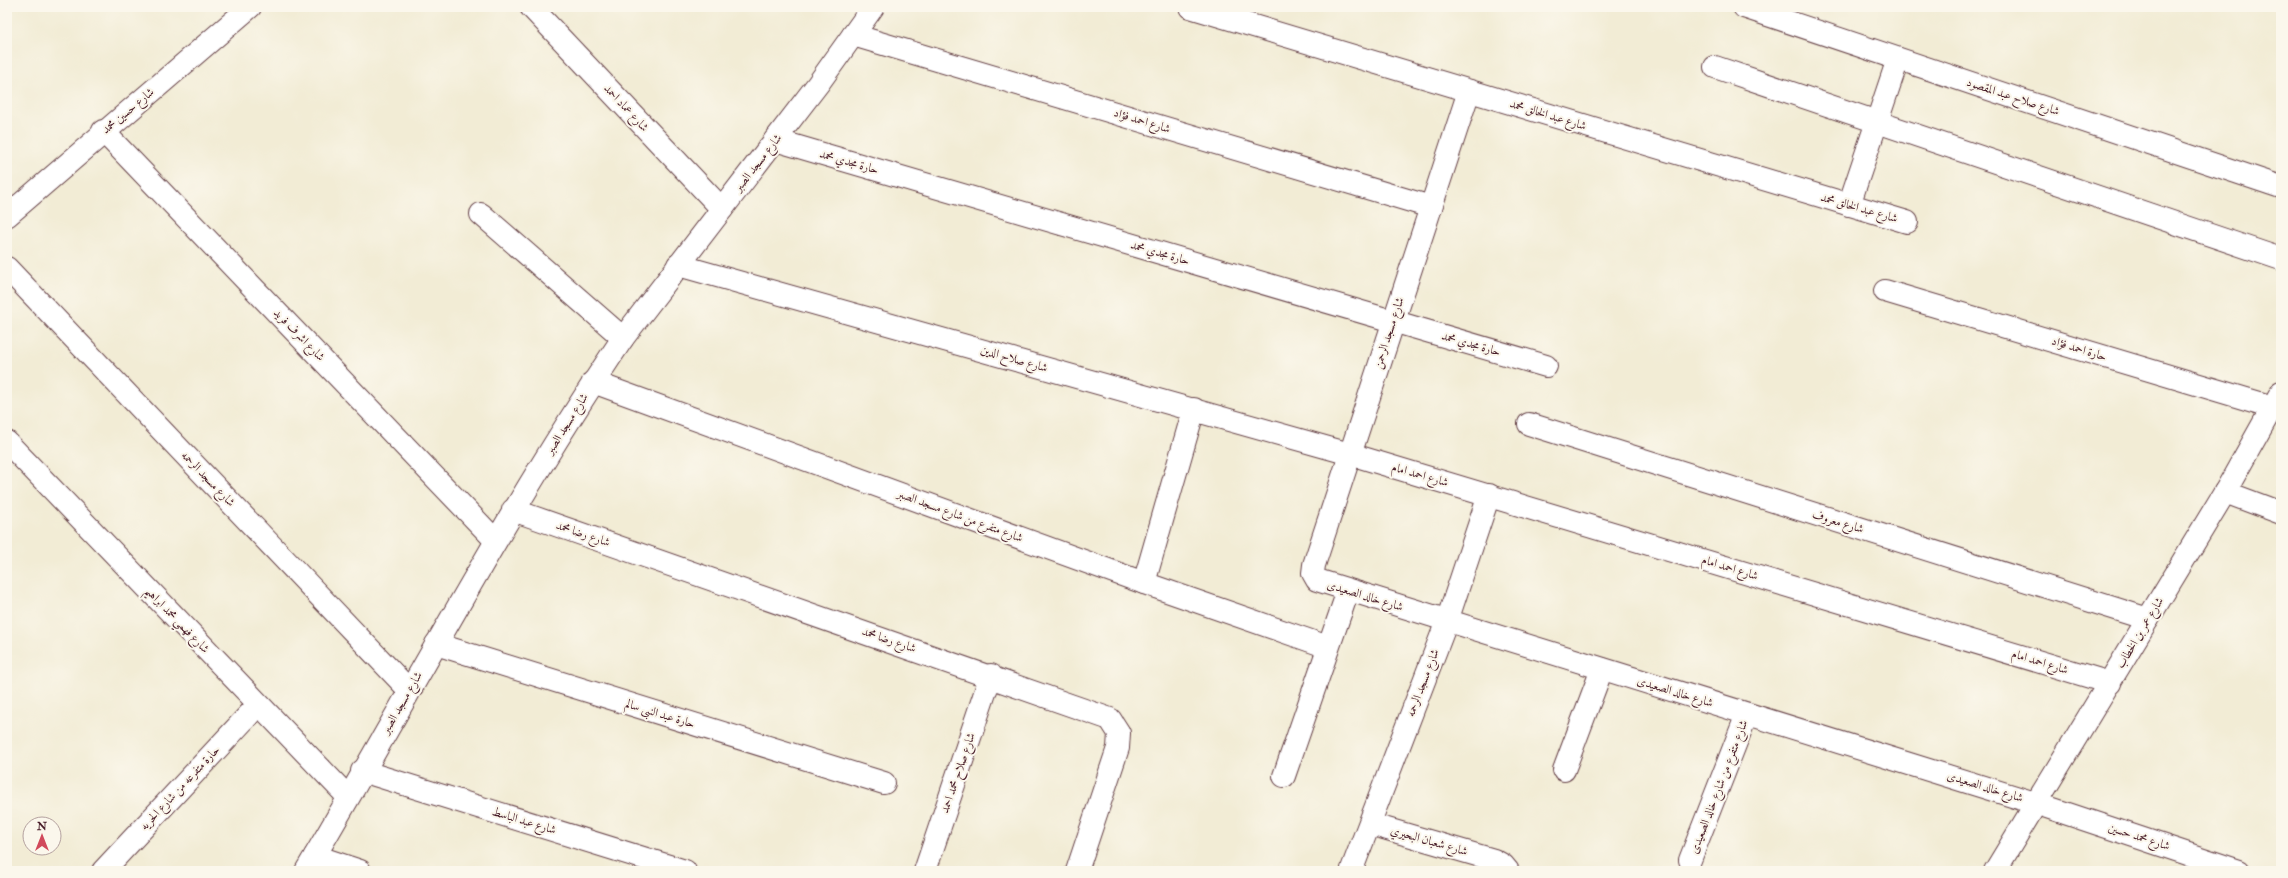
<svg xmlns="http://www.w3.org/2000/svg" width="2288" height="878" font-family="'IM FELL Double Pica',Amiri,serif">
<style>
.lines{fill:none;stroke-linecap:round;stroke-linejoin:round}
.minor-casing{stroke:#633e44;stroke-width:24}
.minor{stroke:#fff;stroke-width:22}
.labels{text-anchor:middle;dominant-baseline:central;stroke-width:4;stroke-linejoin:round;paint-order:stroke}
.street-label{font-size:12px;fill:#4a1f2b;stroke:#fbf7ec}
</style>
<rect width="100%" height="100%" fill="#fbf7ec"/>
<filter id="ink" filterUnits="userSpaceOnUse"><feTurbulence type="fractalNoise" baseFrequency=".025" numOctaves="2"/><feDisplacementMap in="SourceGraphic" scale="8" xChannelSelector="R" yChannelSelector="G"/><feConvolveMatrix kernelMatrix="1 2 1 2 8 2 1 2 1" color-interpolation-filters="sRGB"/></filter>
<filter id="wash" filterUnits="userSpaceOnUse"><feTurbulence type="fractalNoise" baseFrequency=".012" numOctaves="4" result="noise"/><feDisplacementMap in="SourceGraphic" scale="16" xChannelSelector="R" yChannelSelector="G"/><feGaussianBlur stdDeviation="0.9" result="paint"/><feColorMatrix in="noise" values="0 0 0 0 0 0 0 0 0 0 0 0 0 0 0 0 0 1.4 0 .05"/><feComposite in="paint" operator="in"/></filter>
<g filter="url(#wash)">
<rect width="100%" height="100%" fill="#f2ecd5"/>
</g>
<g filter="url(#ink)">
<g class="lines">
<g class="minor-casing">
<g id="minor">
<polyline points="531,7 722,209"/>
<polyline points="1190,7 1907,222"/>
<polyline points="1744,7 2281,187"/>
<polyline points="853,35 1431,207"/>
<polyline points="1715,67 2281,259"/>
<polyline points="1469,91 1314,565 1313,573 1317,580 2038,804 2239,871"/>
<polyline points="103,131 495,540"/>
<polyline points="775,140 1546,366"/>
<polyline points="1849,205 1898,59"/>
<polyline points="481,214 623,338"/>
<polyline points="7,216 250,7"/>
<polyline points="678,265 1350,454 2110,683"/>
<polyline points="7,268 409,690"/>
<polyline points="1885,291 2273,407"/>
<polyline points="593,382 1144,583 1328,647"/>
<polyline points="1529,424 2148,619"/>
<polyline points="7,442 348,797"/>
<polyline points="2225,492 2281,513"/>
<polyline points="513,510 1110,719 1119,733 1118,748 1077,871"/>
<polyline points="1144,583 1194,409"/>
<polyline points="436,644 884,783"/>
<polyline points="1564,770 1602,669"/>
<polyline points="362,771 685,871"/>
<polyline points="1284,776 1348,591"/>
<polyline points="1370,824 1494,860 1503,865 1508,871"/>
<polyline points="315,856 360,871"/>
<polyline points="1690,860 1747,714"/>
<polyline points="1352,869 1447,621 1489,495"/>
<polyline points="103,871 258,705"/>
<path d="M306 871C411 693 507 510 623 338L818 84 873 7"/>
<polyline points="925,871 991,675"/>
<polyline points="1995,871 2225,492 2281,392"/>
</g>
</g>
<use href="#minor" class="minor"/>
</g>
</g>
<g class="labels">
<g class="street-label">
<text transform="translate(2013 97) rotate(18)">شارع صلاح عبد المقصود</text>
<text transform="translate(626 108) rotate(47)">شارع عماد احمد</text>
<text transform="translate(128 111) rotate(-40)">شارع حسين محمد</text>
<text transform="translate(1548 115) rotate(17)">شارع عبد الخالق محمد</text>
<text transform="translate(1142 121) rotate(17)">شارع احمد فؤاد</text>
<text transform="translate(849 162) rotate(16)">حارة مجدي محمد</text>
<text transform="translate(758 163) rotate(-52)">شارع مسجد الصبر</text>
<text transform="translate(1859 208) rotate(16)">شارع عبد الخالق محمد</text>
<text transform="translate(1160 253) rotate(16)">حارة مجدي محمد</text>
<text transform="translate(1389 333) rotate(-72)">شارع مسجد الرحمن</text>
<text transform="translate(299 335) rotate(46)">شارع اشرف فريد</text>
<text transform="translate(1471 344) rotate(16)">حارة مجدي محمد</text>
<text transform="translate(2079 349) rotate(17)">حارة احمد فؤاد</text>
<text transform="translate(1014 359) rotate(16)">شارع صلاح الدين</text>
<text transform="translate(567 424) rotate(-58)">شارع مسجد الصبر</text>
<text transform="translate(1420 475) rotate(16)">شارع احمد امام</text>
<text transform="translate(208 479) rotate(46)">شارع مسجد الرحمه</text>
<text transform="translate(960 516) rotate(20)">شارع متفرع من شارع مسجد الصبر</text>
<text transform="translate(1838 522) rotate(17)">شارع معروف</text>
<text transform="translate(583 534) rotate(19)">شارع رضا محمد</text>
<text transform="translate(1730 568) rotate(17)">شارع احمد امام</text>
<text transform="translate(1365 596) rotate(17)">شارع خالد الصعيدى</text>
<text transform="translate(177 620) rotate(46)">شارع فهمي محمد ابراهيم</text>
<text transform="translate(2140 633) rotate(-59)">شارع عمر بن الخطاب</text>
<text transform="translate(889 640) rotate(19)">شارع رضا محمد</text>
<text transform="translate(2040 662) rotate(17)">شارع احمد امام</text>
<text transform="translate(1423 683) rotate(-69)">شارع مسجد الرحمه</text>
<text transform="translate(1675 692) rotate(17)">شارع خالد الصعيدى</text>
<text transform="translate(402 703) rotate(-60)">شارع مسجد الصبر</text>
<text transform="translate(660 714) rotate(17)">حارة عبد النبى سالم</text>
<text transform="translate(958 773) rotate(-71)">شارع صلاح محمد احمد</text>
<text transform="translate(1719 787) rotate(-69)">شارع متفرع من شارع خالد الصعيدى</text>
<text transform="translate(1985 787) rotate(17)">شارع خالد الصعيدى</text>
<text transform="translate(180 788) rotate(-47)">حارة متفرعه من شارع الحريه</text>
<text transform="translate(524 821) rotate(17)">شارع عبد الباسط</text>
<text transform="translate(2139 837) rotate(18)">شارع محمد حسين</text>
<text transform="translate(1429 841) rotate(16)">شارع شعبان البحيري</text>
</g>
</g>
<rect width="2288" height="878" fill="none" stroke="#fbf7ec" stroke-width="24"/>
<g transform="translate(42 836)"><circle r="19" fill="#fbf7ec" stroke="#b4a19f"/>
<path d="M0-3L7 15L0 10L-7 15Z" fill="#d1495b"/>
<text y="-6" font-size="11" font-weight="bold" text-anchor="middle" fill="#4a1f2b">N</text>
</g>
</svg>
